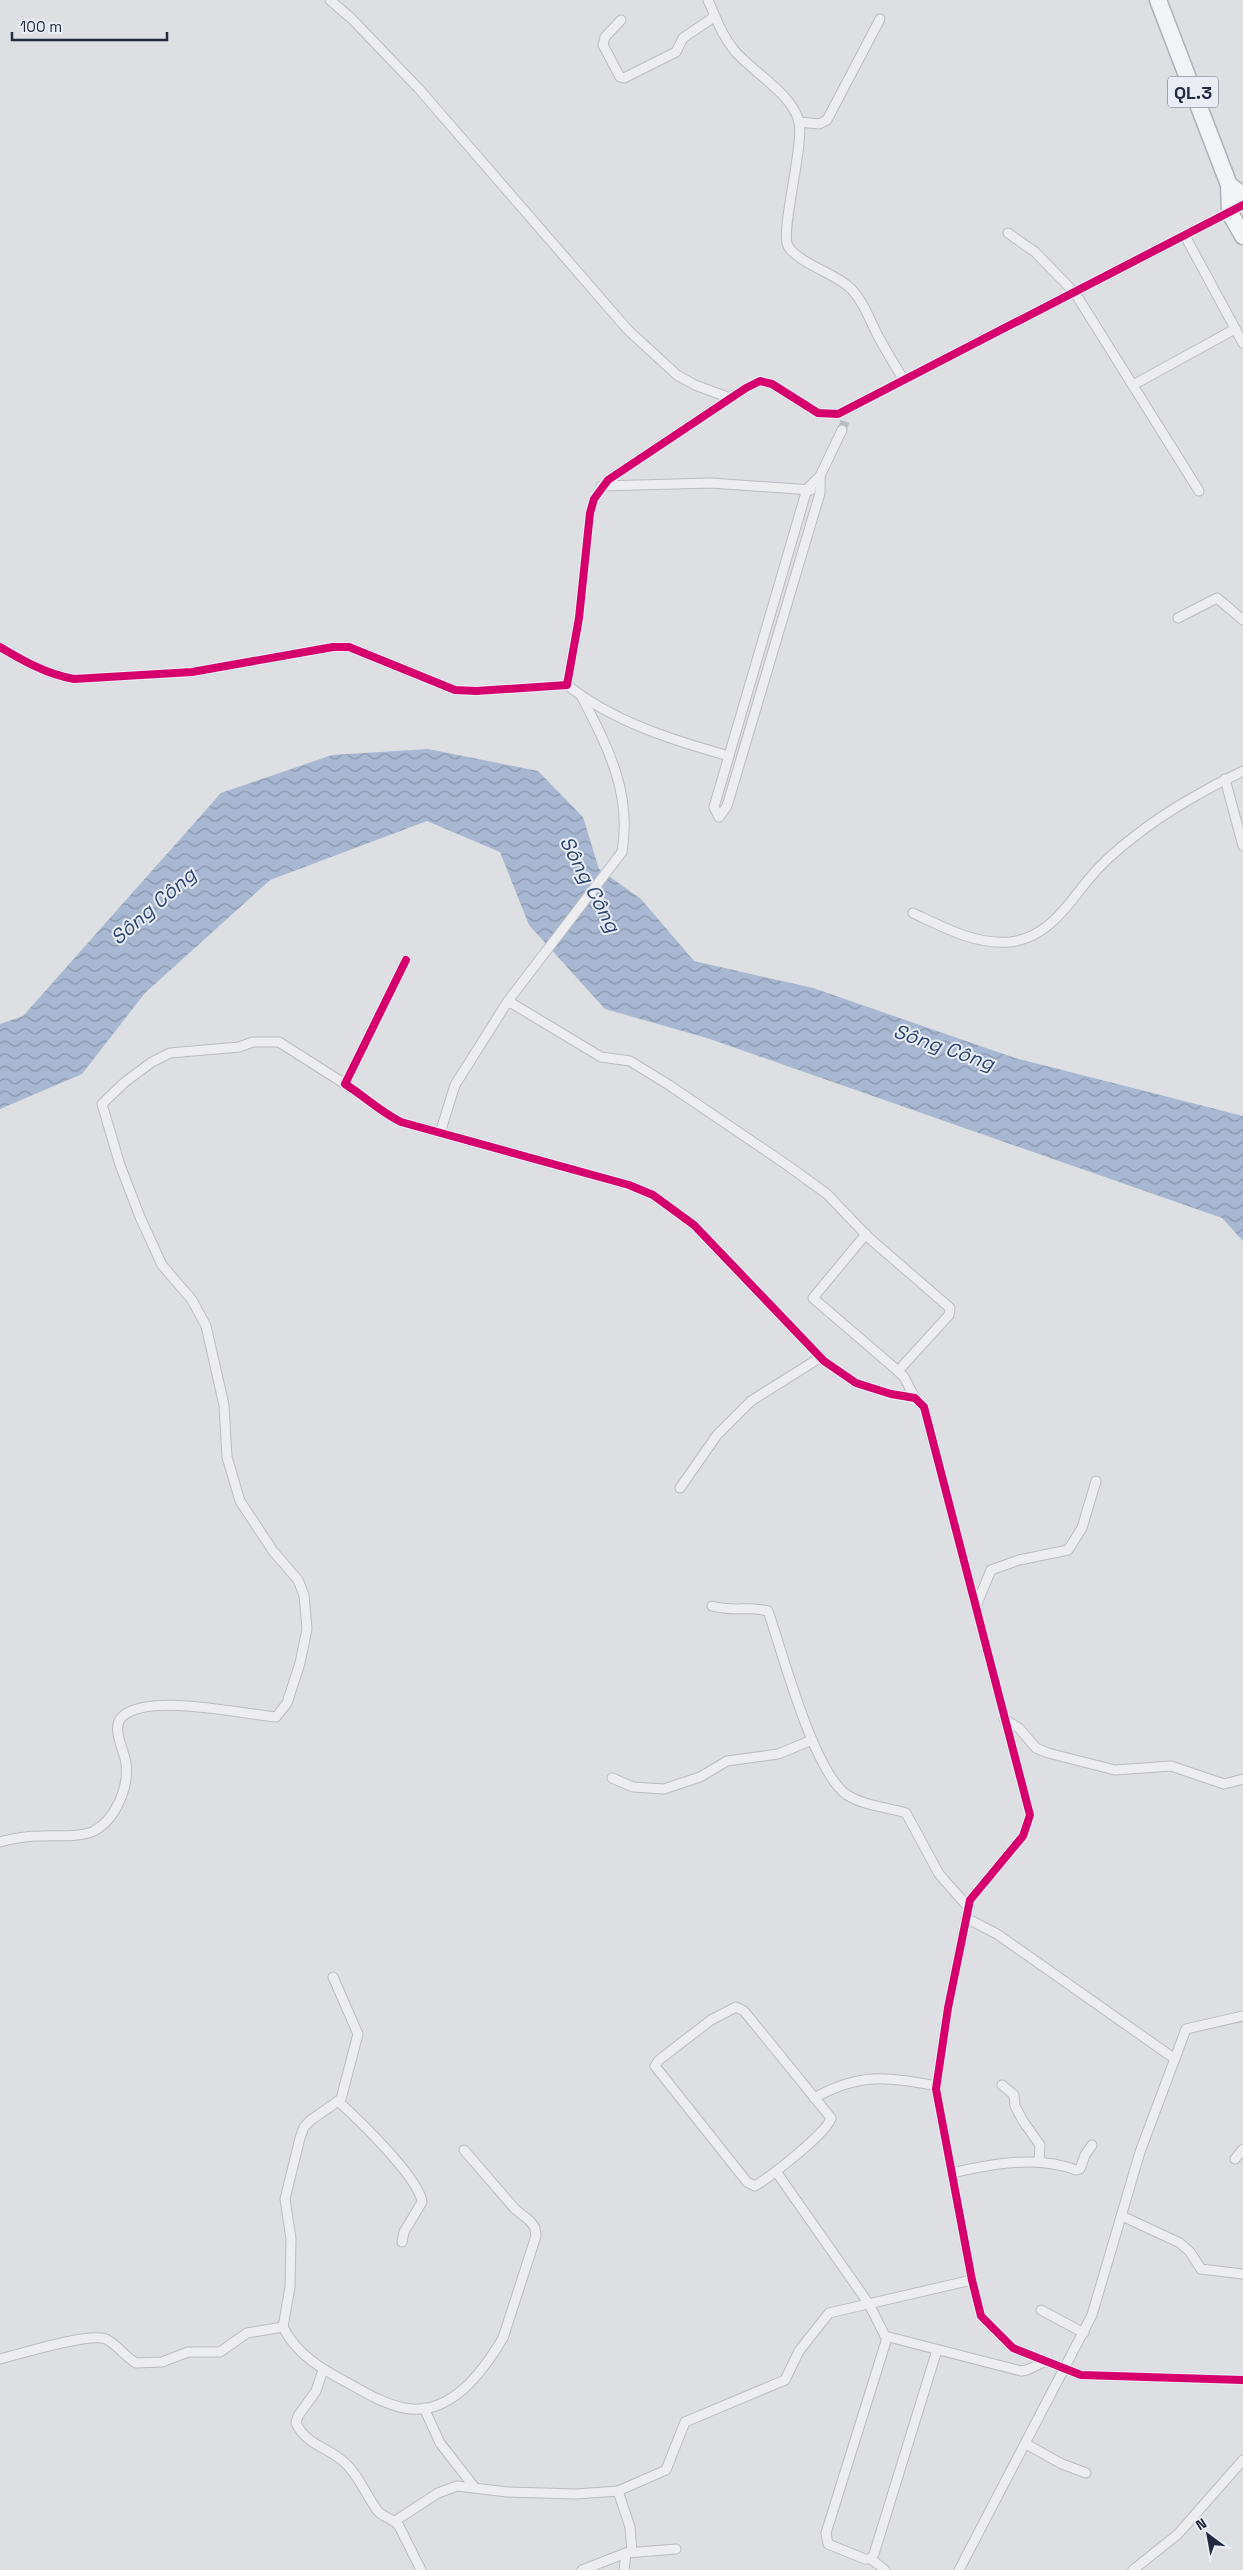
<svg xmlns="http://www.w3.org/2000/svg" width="1243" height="2570" font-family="'Space Grotesk',sans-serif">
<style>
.water{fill:url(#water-waves)}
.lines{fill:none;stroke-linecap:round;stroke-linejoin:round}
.street-tunnel{stroke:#b8bbc2;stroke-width:9;stroke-dasharray:9 4.5;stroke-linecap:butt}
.street-casing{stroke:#babcc1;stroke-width:11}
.highway-casing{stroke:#afb2b8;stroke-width:19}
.street{stroke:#ededf0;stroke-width:9}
.highway{stroke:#f2f3f4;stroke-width:16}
.cycleway-casing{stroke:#eaedf4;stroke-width:11}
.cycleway{stroke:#d6006c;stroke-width:8}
.labels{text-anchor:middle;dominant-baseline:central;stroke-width:4;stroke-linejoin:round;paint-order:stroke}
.shield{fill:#eaedf4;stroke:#5f6474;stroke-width:1}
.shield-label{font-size:18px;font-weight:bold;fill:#242a3d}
.water-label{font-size:20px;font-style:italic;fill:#2c4473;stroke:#eaedf4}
</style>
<defs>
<pattern id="water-waves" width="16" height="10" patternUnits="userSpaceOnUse" patternTransform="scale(1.25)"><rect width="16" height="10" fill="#a8b8d2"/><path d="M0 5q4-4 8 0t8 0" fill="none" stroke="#8996ac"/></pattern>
</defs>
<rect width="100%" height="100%" fill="#dddfe3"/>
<polygon class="water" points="428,749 538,771 583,817 599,869 641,899 694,961 813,988 1015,1058 1243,1116 1243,1241 1222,1218 707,1038 605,1009 529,925 500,852 427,821 270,880 145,993 82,1074 0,1109 0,1024 23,1016 221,793 332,755"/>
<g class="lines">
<polyline class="street-tunnel" points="842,430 845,421"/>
<g class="street-casing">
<g id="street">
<polyline points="330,0 352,19 419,89 628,330 677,375 695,385 730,398"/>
<path d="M708 0C716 18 721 34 734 50 751 71 793 94 799 122 804 147 780 231 788 246 797 262 833 273 848 286 863 299 870 321 879 338 887 352 895 366 904 380"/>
<polyline points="621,20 605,37 603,45 620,77 624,78 676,52 683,38 714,17"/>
<polyline points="799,122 819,124 827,120 880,19"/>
<polyline points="1008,233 1035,252 1075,293 1199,491"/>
<polyline points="1185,236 1243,343"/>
<polyline points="1133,385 1235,329"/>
<polygon points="820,476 820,493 727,806 719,817 714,807 807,489"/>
<polyline points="820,476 842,430"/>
<polyline points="601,486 711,483 811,490"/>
<polyline points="1178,618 1217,598 1243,620"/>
<path d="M0 647C24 661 46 674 74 679L192 672 333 647H349L455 690 476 691 567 685 579 618 590 513 594 499 608 480 746 388 760 381 772 384 818 413 838 414 1243 205"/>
<path d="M567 685C614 722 672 740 729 756"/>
<polyline points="1225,779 1243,846"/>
<path d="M913 913C943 927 975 945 1010 942 1047 938 1067 906 1088 880 1101 864 1119 848 1135 836 1165 812 1209 787 1243 771"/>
<path d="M406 960 345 1084C364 1096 381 1112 401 1122L629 1185 653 1195 694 1225 824 1361 856 1383 891 1394 915 1398 924 1407 1030 1815 1023 1836 970 1900 948 2008 936 2089 972 2280 981 2316 1013 2348 1081 2375 1243 2380"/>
<path d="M508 1001 622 852C632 793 608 748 582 697"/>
<polyline points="440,1133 455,1085 508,1001 601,1057 630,1061 669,1085 787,1165 827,1194 868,1237 950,1308 949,1315 898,1371 904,1377 915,1398"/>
<polyline points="866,1234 813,1298 898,1371"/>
<polyline points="680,1488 717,1435 751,1401 821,1357"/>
<path d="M712 1606C734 1612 747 1606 768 1611 783 1654 813 1771 847 1795 865 1806 886 1807 906 1813L939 1874 969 1908"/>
<polyline points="976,1606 991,1570 1019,1560 1068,1550 1082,1528 1096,1481"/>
<polyline points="1004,1719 1019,1728 1036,1748 1048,1753 1115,1770 1171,1766 1224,1784 1243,1779"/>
<polyline points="612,1778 633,1787 664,1789 700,1777 727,1761 778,1754 812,1740"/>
<path d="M0 1842C14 1838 27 1836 41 1836 58 1835 78 1838 94 1831 116 1819 129 1787 126 1763 124 1749 110 1727 123 1716 150 1693 242 1714 276 1717L287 1703 300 1663 307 1629 304 1595 298 1580 273 1551 240 1501 227 1457 224 1405 206 1326 192 1300 162 1265 140 1217 120 1165 102 1104 125 1082 152 1062 170 1053 239 1047 253 1042H279L345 1084"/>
<polyline points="966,1918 997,1934 1175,2059"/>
<path d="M333 1977 358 2034 341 2099 311 2120 304 2127 300 2138 285 2199 291 2239 290 2287 283 2327C296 2354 323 2370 348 2383 366 2393 384 2404 404 2408 450 2417 482 2373 503 2338L536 2236 535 2228 530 2221 515 2209 464 2150"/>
<path d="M736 2007 744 2011 831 2118C828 2132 770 2177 755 2186L747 2182 655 2066 659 2060 711 2020Z"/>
<polyline points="1002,2085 1014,2095 1015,2106 1023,2121 1040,2145 1039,2162"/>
<path d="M814 2098C860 2072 887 2077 937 2086"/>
<path d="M338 2101C358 2119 419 2178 422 2202L404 2232 402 2242"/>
<polyline points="1235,2159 1243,2149"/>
<polyline points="777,2173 869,2304 885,2336 1021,2371 1027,2370 1046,2361"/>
<path d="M952 2173C991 2164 1037 2155 1076 2170L1080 2169 1085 2155 1092 2145"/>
<polyline points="1122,2216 1180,2243 1190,2252 1201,2269 1243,2274"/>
<polyline points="1041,2310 1084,2333"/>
<polyline points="887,2338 826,2533 828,2544 865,2559 871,2559 874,2554 937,2350"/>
<path d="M0 2359C20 2354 89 2332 106 2339 118 2345 125 2357 136 2363L162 2362 188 2352H220L247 2333 283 2327"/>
<path d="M323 2370 316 2391 298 2416 296 2423C306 2445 328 2447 344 2462 358 2474 366 2495 377 2510 383 2518 393 2518 399 2526L421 2570"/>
<polyline points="424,2408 440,2443 475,2488"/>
<polyline points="1026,2444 1062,2464 1086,2473"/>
<polyline points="618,2491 630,2527 632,2552"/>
<polyline points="395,2521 438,2493 457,2486 507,2492 576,2494 618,2491 666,2470 685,2422 785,2380 799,2351 829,2313 972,2280"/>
<polyline points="871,2559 885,2570"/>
<polyline points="582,2570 626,2553 676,2549"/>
<polyline points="624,2570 626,2553"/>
<polyline points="959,2570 1092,2315 1140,2152 1186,2029 1243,2016"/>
<polyline points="1133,2570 1178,2534 1243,2460"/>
</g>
</g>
<g class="highway-casing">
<g id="highway">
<polyline points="1158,0 1229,185 1230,213 1243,236"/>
<polyline points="1229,185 1243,195"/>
</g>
</g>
<use href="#street" class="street"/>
<use href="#highway" class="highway"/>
<g class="cycleway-casing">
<g id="cycleway">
<path d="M0 647C24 661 46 674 74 679L192 672 333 647H349L455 690 476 691 567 685 579 618 590 513 594 499 608 480 746 388 760 381 772 384 818 413 838 414 1243 205"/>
<path d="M406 960 345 1084C364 1096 381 1112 401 1122L629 1185 653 1195 694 1225 824 1361 856 1383 891 1394 915 1398 924 1407 1030 1815 1023 1836 970 1900 948 2008 936 2089 972 2280 981 2316 1013 2348 1081 2375 1243 2380"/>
</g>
</g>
<use href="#cycleway" class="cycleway"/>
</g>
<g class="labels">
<rect class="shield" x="1168" y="76.5" width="50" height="31" rx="4"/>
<g class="shield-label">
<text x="1193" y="92">QL.3</text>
</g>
<g class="water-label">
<text transform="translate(590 884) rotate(62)">Sông Công</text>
<text transform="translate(153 906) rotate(-41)">Sông Công</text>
<text transform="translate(944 1047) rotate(19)">Sông Công</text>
</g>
</g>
<g transform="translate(1208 2535) rotate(328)" stroke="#eaedf4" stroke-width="4" paint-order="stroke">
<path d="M0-4L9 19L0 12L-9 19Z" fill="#242a3d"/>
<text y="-8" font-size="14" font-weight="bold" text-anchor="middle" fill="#242a3d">N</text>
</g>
<path d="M12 32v8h155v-8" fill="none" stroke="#242a3d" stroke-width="2.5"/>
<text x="20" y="32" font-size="15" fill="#242a3d" stroke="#eaedf4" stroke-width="4" paint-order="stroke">100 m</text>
</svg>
